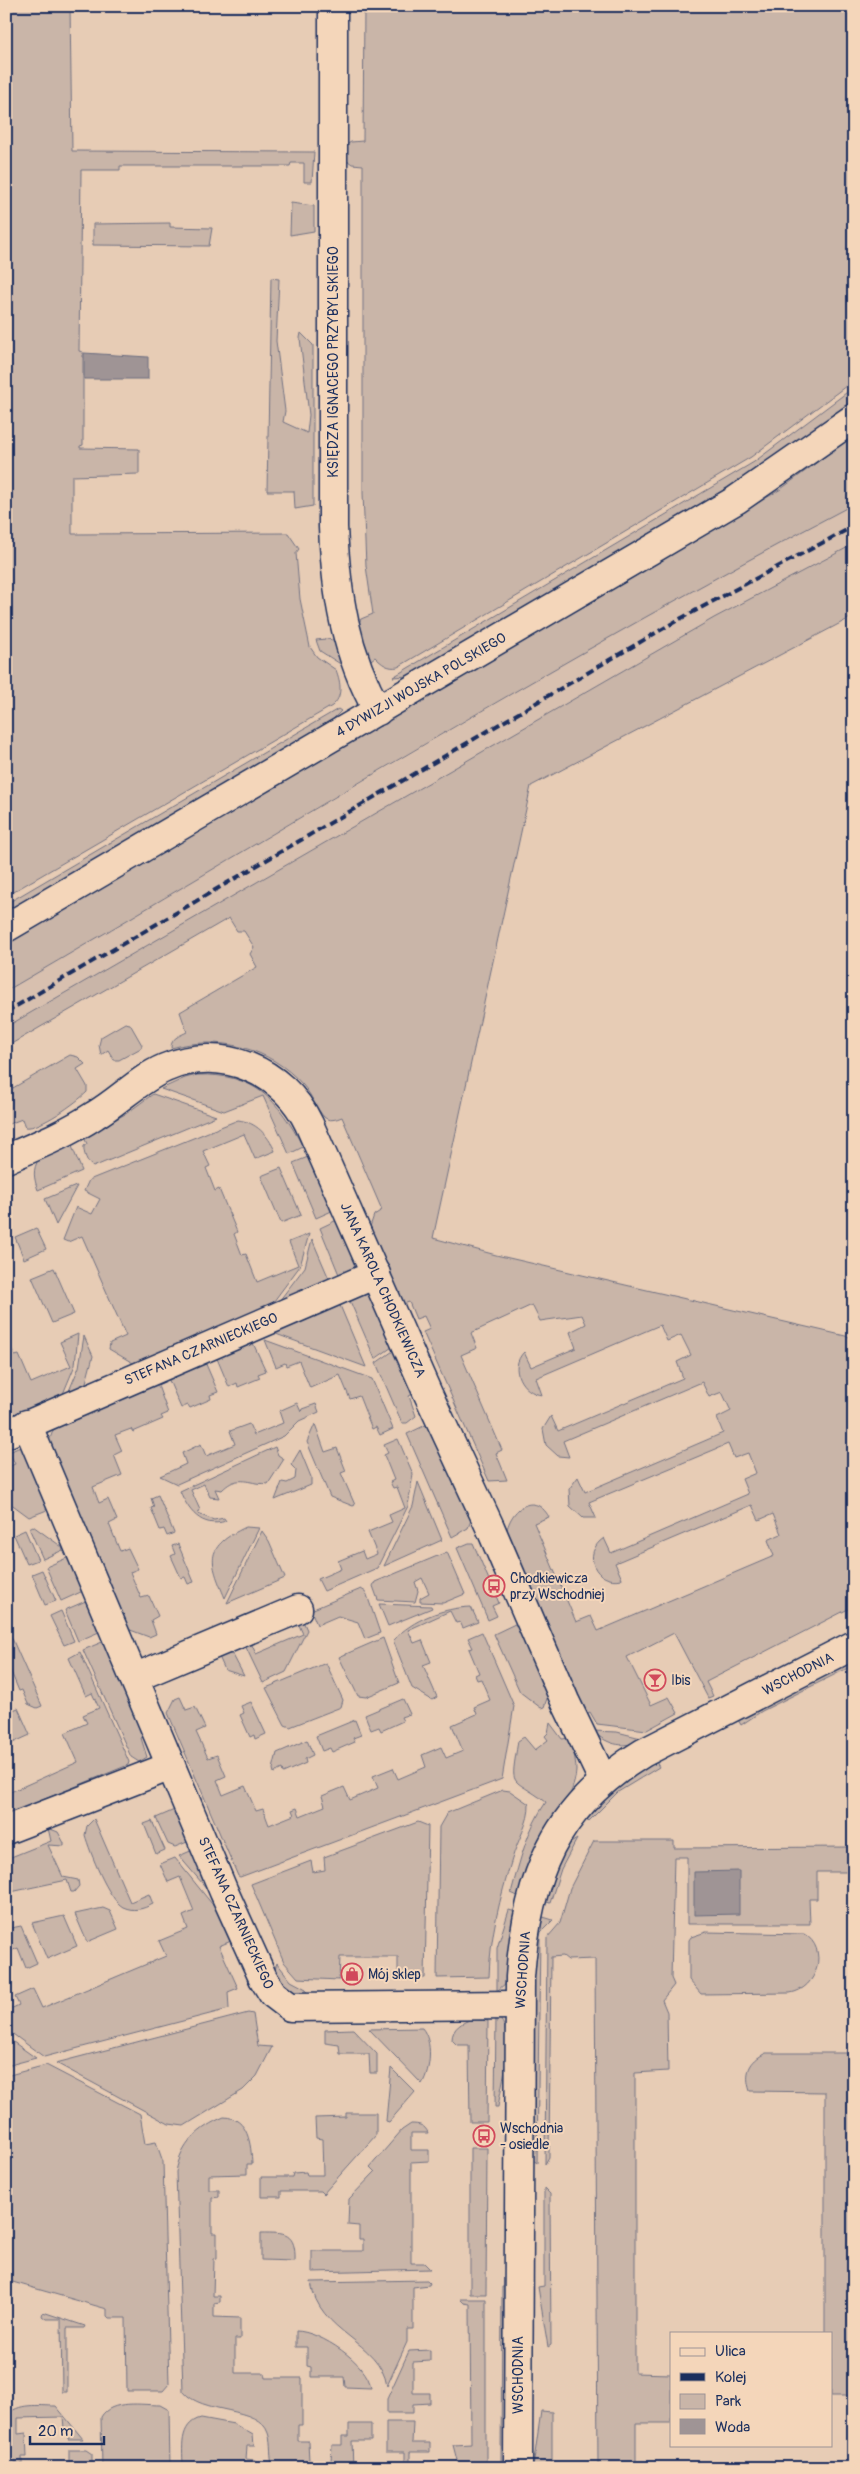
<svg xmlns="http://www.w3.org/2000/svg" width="860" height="2474" font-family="Pangolin,sans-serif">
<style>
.built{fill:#d8c0af}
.green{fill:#c9b5a8;stroke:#727283}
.water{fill:#9f9495;stroke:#6a6c7f}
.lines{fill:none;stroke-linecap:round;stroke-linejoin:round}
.street-casing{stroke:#1b2f5e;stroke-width:31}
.secondary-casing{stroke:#1b2f5e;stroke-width:31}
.street{stroke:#f4d6ba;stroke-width:28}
.secondary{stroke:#f4d6ba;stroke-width:28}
.rail{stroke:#1b2f5e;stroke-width:4;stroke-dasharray:8 4;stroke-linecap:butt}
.labels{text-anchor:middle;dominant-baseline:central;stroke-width:4;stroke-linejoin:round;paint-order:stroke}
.street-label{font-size:14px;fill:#1b2f5e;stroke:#f4d6ba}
.poi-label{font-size:14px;fill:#1b2f5e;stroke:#f4d6ba;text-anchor:start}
</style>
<rect width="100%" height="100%" fill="#e7ccb5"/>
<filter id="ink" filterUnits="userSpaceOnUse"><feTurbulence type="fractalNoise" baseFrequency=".02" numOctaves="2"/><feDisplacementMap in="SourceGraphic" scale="10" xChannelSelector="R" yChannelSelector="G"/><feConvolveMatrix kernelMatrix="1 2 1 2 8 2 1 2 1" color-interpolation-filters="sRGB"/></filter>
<g filter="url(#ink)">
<polygon class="built" points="854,504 854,544 714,618 6,1027 6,991 606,639 745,561"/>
<g class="green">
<path d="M6 6H70L72 151 314 152 312 182H304V163H291L290 166H120V170H81L79 351 83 352V445L80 446V448L139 449V474L72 476V534L288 533 299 549 296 553 300 599 310 647 317 657 336 670C341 683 343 697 332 706L6 896Z"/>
<path d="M364 6H854V380L751 457 398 667C388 669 382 664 375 657L368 662 358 625 361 619 373 614 366 566 363 493V165L352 164 344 158 346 145 351 142 363 141Z"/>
<polygon points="291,203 314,206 314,231 290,235"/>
<polygon points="170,223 170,227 212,228 209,246 93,245 93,224"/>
<polygon points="271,278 279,279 276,341 285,411 283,422 307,433 309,415 300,338 301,333 313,345 313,506 295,509 294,491 267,491"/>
<polygon points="854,387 854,399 764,466 409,676 393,677 754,462"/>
<path d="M854 435V504C565 655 288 827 6 991V942L651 567 781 489Z"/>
<path d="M854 544V616L531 786 433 1238 496 1255 854 1338V1606L706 1682 713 1696 708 1698 674 1633 627 1657 651 1705 669 1697 678 1713 647 1730 597 1724 590 1712 583 1715 506 1540C505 1513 533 1488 549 1517L534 1523 576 1622 591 1616 598 1631 774 1556 768 1540 781 1534 773 1514 759 1520 752 1505 615 1563 622 1579C595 1585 581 1553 604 1538L611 1553 748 1494 742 1479 756 1473 748 1453 734 1458 728 1444 589 1502 596 1518H583L570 1506 569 1489 578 1477 585 1492 723 1433 717 1418 731 1411 722 1392 709 1397 702 1382 563 1441 569 1457 558 1456 546 1445 543 1429 551 1416 558 1431 683 1378 677 1362 691 1355 681 1335 667 1341 660 1325 536 1378 542 1395C522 1393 508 1368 524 1352L531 1367 576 1348 570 1332 586 1324 582 1315 540 1321 532 1305 471 1333 477 1348 461 1355 502 1450 496 1453 507 1480 489 1481 423 1332 430 1329 424 1316 416 1319 409 1302 401 1305 369 1230 374 1215 382 1210 342 1117C337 1119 329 1122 324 1117 318 1111 311 1094 303 1085 270 1047 218 1035 171 1048 171 1038 179 1036 187 1032L180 1012 257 967 250 954 254 947 244 931H237L229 918 6 1047V1027L714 618Z"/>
<polygon points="326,639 334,640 342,665 320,651 316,640"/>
<polygon points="338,709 341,711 327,725 6,913 6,904"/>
<polygon points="125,1023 130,1024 142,1045 141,1048 119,1060 114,1060 108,1050 101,1055 99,1045 101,1037"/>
<path d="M70 1055 78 1057 85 1064 77 1069 87 1086V1092C77 1102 39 1130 25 1127L22 1119 6 1125V1092Z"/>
<path d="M197 1075C254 1073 278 1099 303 1147L289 1154 263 1096 224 1111 161 1089 185 1078Z"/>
<path d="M153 1094 216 1116 93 1167C87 1163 83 1152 84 1146L87 1144 84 1137 127 1113Z"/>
<path d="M238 1120C256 1122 268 1135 275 1151L255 1159 244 1134 203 1151 210 1166 206 1168 215 1191 219 1189 237 1232 234 1234 242 1255 246 1254 257 1282 298 1265 289 1242 309 1234 300 1266 268 1309 138 1366 109 1349 110 1343 126 1336 82 1236 68 1242 63 1240 76 1207 92 1214 100 1199 84 1191 89 1180Z"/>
<path d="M71 1144 82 1171 38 1190C34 1179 32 1169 39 1159Z"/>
<polygon points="308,1157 334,1210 316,1218 293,1163"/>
<polygon points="281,1168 301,1215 281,1223 261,1176"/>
<polygon points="76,1186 77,1186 56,1225 45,1199"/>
<polygon points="339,1219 358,1262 351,1272 340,1277 320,1228"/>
<polygon points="36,1228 46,1249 24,1259 15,1237"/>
<polygon points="312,1239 330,1281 276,1305 305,1267"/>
<polygon points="54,1268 74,1314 52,1323 32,1277"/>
<polygon points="357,1290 372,1293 395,1345 375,1359 347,1294"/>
<polygon points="339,1303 366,1367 276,1334 275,1331"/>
<polygon points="78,1334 75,1365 60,1401 14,1421 6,1411 6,1336 15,1356 19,1355 31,1383 71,1366 60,1342"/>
<polygon points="84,1336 93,1356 84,1390 66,1398 79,1367"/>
<polygon points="265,1340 372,1379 393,1429 380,1435 376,1427 372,1429 359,1396 350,1399 340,1375 310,1388 299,1361 286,1366 285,1363 276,1367"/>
<polygon points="252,1341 266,1371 258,1374 260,1378 238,1387 237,1383 229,1387 216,1356"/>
<polygon points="396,1349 415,1393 409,1396 416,1416 407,1423 402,1423 376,1363"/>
<polygon points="205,1362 218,1392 210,1395 211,1399 190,1408 188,1405 181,1408 168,1378"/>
<polygon points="157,1383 168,1413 161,1416 163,1419 133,1432 131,1429 115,1435 122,1451 114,1455 122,1475 93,1487 99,1503 108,1499 117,1520 109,1524 120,1551 128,1548 138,1569 130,1572 141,1598 149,1596 158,1616 151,1620 156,1634 149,1637 125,1628 48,1444 54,1428"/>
<polygon points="297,1403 301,1412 302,1409 316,1404 319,1412 299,1421 284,1436 177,1484 160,1476 186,1464 182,1453 201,1444 206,1456 235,1444 230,1431 249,1424 254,1435 283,1423 279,1411"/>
<polygon points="430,1423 472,1518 468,1528 452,1537 407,1434"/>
<polygon points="315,1424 325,1452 337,1448 346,1471 341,1473 355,1505 353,1506 330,1497 307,1442"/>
<polygon points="398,1439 413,1474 408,1506 377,1568 324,1591 318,1579 341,1569 338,1561 362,1551 365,1559 377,1554 368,1532 392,1522 389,1515 405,1508 397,1487 393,1488 390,1482 394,1480 384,1455 388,1453 384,1445"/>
<polygon points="27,1444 51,1502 47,1510 29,1517 6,1500 6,1468 15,1464 9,1452"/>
<path d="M275 1447 278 1455 284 1459 268 1484C265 1483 260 1484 256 1483 242 1480 234 1478 222 1490L215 1489 219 1498 210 1497 204 1484 191 1490 200 1510 198 1514 214 1520 224 1518 226 1521C201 1529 188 1510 180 1491Z"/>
<polygon points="300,1450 311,1477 311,1485 275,1500 282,1482 287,1483 295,1479 296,1470 291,1465"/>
<polygon points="418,1482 442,1540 384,1566 413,1506"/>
<polygon points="158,1495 174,1533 167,1536 164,1529 160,1530 151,1508 154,1507 151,1498"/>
<polygon points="33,1526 62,1547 63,1550 43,1559 29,1528"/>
<path d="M246 1527 259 1528 225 1598C209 1560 204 1547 246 1527Z"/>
<polygon points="25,1530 38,1560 27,1564 14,1535"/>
<polygon points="262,1531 269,1541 285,1578 227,1603"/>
<polygon points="469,1543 473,1543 499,1603 492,1606 497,1616 488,1620 457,1548"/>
<polygon points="178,1544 194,1582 188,1584 185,1577 181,1578 171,1556 175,1554 172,1546"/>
<polygon points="447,1552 465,1594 443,1603 420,1602 420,1598 429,1593 422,1578 415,1582 418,1591 415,1602 378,1600 373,1586 375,1582"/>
<polygon points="69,1557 83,1591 61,1601 46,1567"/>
<polygon points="42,1570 56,1601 45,1605 32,1574"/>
<polygon points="361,1589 366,1592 380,1633 365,1639 358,1622 338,1616 317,1625 311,1610"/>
<polygon points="88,1600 101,1627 99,1632 78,1641 65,1610"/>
<polygon points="379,1604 431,1606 432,1608 388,1626"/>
<path d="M471 1607 478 1622 463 1628 460 1622 456 1623 450 1611 408 1630 414 1643 422 1640 431 1662 423 1665 437 1697 432 1700 412 1688 393 1640C414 1619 442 1608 471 1607Z"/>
<polygon points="61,1611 74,1641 64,1645 50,1616"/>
<polygon points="300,1614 307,1630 286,1672 263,1683 242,1639 248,1636 256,1654 303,1634 295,1616"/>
<polygon points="517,1623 549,1693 544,1707 541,1708 520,1692 494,1634"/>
<polygon points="6,1625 42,1706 37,1708 28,1704 22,1690 19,1691 6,1660"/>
<polygon points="482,1632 514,1706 502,1779 240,1877 238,1876 168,1713 175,1699 180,1697 186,1710 195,1707 205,1728 196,1732 208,1758 217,1755 226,1776 217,1780 223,1795 245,1786 256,1811 263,1809 269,1825 294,1815 292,1810 297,1808 300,1816 325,1806 322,1796 344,1787 350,1800 378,1788 373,1776 393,1768 398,1779 426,1767 422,1755 441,1747 446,1758 463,1751 452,1725 477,1714 474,1707 490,1700 481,1679 477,1680 475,1675 479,1673 469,1649 473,1648 468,1638"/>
<polygon points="383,1638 399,1683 366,1697 358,1696 339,1657"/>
<polygon points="107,1640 148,1734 141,1738 147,1757 139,1762 131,1757 83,1650"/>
<polygon points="216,1650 233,1655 244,1676 225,1670"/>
<polygon points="80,1652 129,1762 128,1765 6,1815 6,1794 78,1762 65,1733 87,1723 83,1715 99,1708 92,1693 86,1696 69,1658"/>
<polygon points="854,1658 854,1665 762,1711 741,1725 737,1718"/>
<polygon points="326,1663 343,1700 341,1707 290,1727 285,1725 266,1688"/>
<polygon points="403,1699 410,1714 401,1717 403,1721 381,1731 379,1727 371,1730 365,1715"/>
<polygon points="251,1702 266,1734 255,1739 254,1735 250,1737 240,1715 244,1713 241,1706"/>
<polygon points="18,1708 30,1735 6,1746 6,1713"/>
<polygon points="355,1720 361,1735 353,1738 355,1742 332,1752 330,1748 322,1751 316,1736"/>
<path d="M550 1723 562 1739 569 1738C573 1748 576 1760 576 1771 575 1798 534 1869 520 1897L511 1893C520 1860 527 1830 546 1802 510 1775 510 1791 518 1741L524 1737 535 1750 548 1740 545 1736 548 1733Z"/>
<path d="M592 1731 617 1732 645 1739C624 1749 610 1746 592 1731Z"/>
<polygon points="307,1740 313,1755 305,1759 306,1763 283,1773 282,1769 274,1773 273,1769 277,1753"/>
<polygon points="655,1760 659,1767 618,1792 588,1822 587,1817 612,1790"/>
<path d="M503 1790 510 1791 529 1804C530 1822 517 1841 512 1859 500 1898 490 1936 489 1977L437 1978 439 1827 447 1813Z"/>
<polygon points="179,1808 192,1840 175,1847 168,1844 156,1818"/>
<path d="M94 1819 130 1902 149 1894 153 1904C143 1909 134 1912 123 1907 108 1899 90 1852 85 1835L87 1826Z"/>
<polygon points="152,1821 165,1850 156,1854 144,1824"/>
<polygon points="418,1822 428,1826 425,1978 398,1978 398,1957 340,1957 339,1980 298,1978 284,1962 251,1884 311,1861 313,1872 325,1870 324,1857"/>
<polygon points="48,1828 58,1832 64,1843 64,1846 48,1845 63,1877 78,1880 79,1886 74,1892 71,1892 67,1880 6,1893 6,1859 51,1841"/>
<polygon points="577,1839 561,1869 550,1903 543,1901 564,1847"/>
<polygon points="594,1841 674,1841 674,1848 854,1847 854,1872 817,1872 817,1899 809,1899 810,1924 687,1924 687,1857 674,1857 671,1978 674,1985 662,2000 667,2012 668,2071 635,2073 635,2373 671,2374 671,2423 636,2423 636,2468 598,2468 595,1959 568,1960 563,1956 551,1957 549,2157 545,2164 547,1938 560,1923 570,1888"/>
<polygon points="195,1849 212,1890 208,1890 179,1856"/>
<polygon points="175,1858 212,1904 220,1902 236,1939 219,1946 238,1988 228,1992 229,2009 44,2057 6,2029 6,2011 19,2005 15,1997 33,1989 42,2008 166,1956 159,1941 188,1929 183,1916 194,1911 180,1877 168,1882 160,1864"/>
<polygon points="103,1908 110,1911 118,1929 87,1942 75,1914"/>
<polygon points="509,1910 516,1912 507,1982 497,1991 497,1948"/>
<polygon points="64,1916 77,1946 47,1959 32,1923"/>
<path d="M540 1916 553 1920 541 1932 540 1937 537 2163 532 2159C532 2079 528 1996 540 1916Z"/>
<polygon points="21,1926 37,1963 26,1968 18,1948 6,1953 6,1929"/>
<path d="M706 1932 804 1934C829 1948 818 1989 790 1993L701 1994 689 1980V1940L691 1937Z"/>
<polygon points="277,1963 291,1981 306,1989 308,1997 293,1994 272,1976"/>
<polygon points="248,2013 253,2014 258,2046 272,2047 257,2076 243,2090 184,2126 169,2124 56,2063"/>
<path d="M496 2015C518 2031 501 2084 498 2107H495Z"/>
<path d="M473 2019 488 2021 487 2122H470L469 2045H457L452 2040C452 2028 462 2022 473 2019Z"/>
<path d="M422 2028C433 2041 431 2069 422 2084L369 2029Z"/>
<polygon points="353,2029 377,2054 377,2073 370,2073 369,2054 340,2054 339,2045 325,2043 325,2030"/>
<polygon points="6,2037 36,2058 6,2066"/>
<path d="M766 2053H854V2396H831V2333H825V2092L750 2091C744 2073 749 2061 766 2053Z"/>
<polygon points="46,2065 140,2114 145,2144 156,2142 163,2162 169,2384 163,2391 127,2391 126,2318 109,2318 107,2316 107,2309 9,2281 6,2275 6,2076"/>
<polygon points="391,2068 415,2092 389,2122 386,2121"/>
<polygon points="346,2113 376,2113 376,2135 323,2194 320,2191 281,2191 281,2197 261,2197 261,2177 292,2177 293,2173 306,2172 307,2175 323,2175 322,2139 316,2138 315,2118 346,2117"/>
<path d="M224 2117C249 2118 251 2145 252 2164H247V2174L209 2175V2190H219V2197L212 2198V2233H217V2258L214 2259 213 2296H220V2302L214 2303V2317L240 2318V2339H235V2373H264L265 2378H302V2425H298V2441H308L309 2461H331L332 2445H342V2436H349V2424H371V2441H352L353 2468H273C269 2456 272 2444 268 2433 259 2405 201 2415 183 2391L176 2172C181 2144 198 2128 224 2117Z"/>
<path d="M411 2124C419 2124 425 2125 428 2133H411V2150H429V2161L411 2162V2263H424L430 2269 312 2272V2251H363V2239H359V2226L348 2225 349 2199 375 2172 370 2167 402 2130Z"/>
<polygon points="470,2148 487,2148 486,2294 470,2294"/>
<polygon points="544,2188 550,2194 551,2345 548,2347 538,2287 544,2286"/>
<path d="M261 2233C285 2233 296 2232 295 2261L261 2260Z"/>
<path d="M427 2280 430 2283 429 2285 413 2287V2329H407V2342L387 2386C380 2340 318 2334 311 2282Z"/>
<polygon points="502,2287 507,2287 506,2455 501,2465"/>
<polygon points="460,2299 486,2299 486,2468 459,2468 453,2445 471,2444 470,2304 464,2303"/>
<polygon points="43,2312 85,2326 84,2328 67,2328 67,2392 62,2392 61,2319 46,2319 42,2316"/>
<path d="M296 2331C320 2331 368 2363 371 2388L345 2387 344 2377H311V2367L307 2366V2347H296Z"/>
<polygon points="430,2350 430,2361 413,2362 413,2393 430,2393 430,2403 413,2404 413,2413 387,2413 387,2399 409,2351"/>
<path d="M160 2405 169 2410 170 2468H102L101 2417C111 2399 143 2405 160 2405Z"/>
<path d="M56 2406 83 2439H68V2431L64 2430 63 2417 18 2418V2434L26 2433 27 2457H22V2468H6V2416C18 2402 39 2406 56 2406Z"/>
<polygon points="541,2411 552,2412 552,2468 533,2468"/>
<path d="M201 2418 234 2424 253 2435 254 2446H247L246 2459 255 2460 254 2468H183C183 2450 178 2424 201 2418Z"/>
<polygon points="386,2422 413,2422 412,2443 430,2443 430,2452 410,2452 410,2468 405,2468 405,2452 386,2452"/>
<polygon points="69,2450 86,2450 92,2454 92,2468 69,2468"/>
</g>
<g class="water">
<polygon points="84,353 148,357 148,379 84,379"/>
<polygon points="739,1871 739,1914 694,1915 694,1872"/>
</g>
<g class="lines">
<g class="street-casing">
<g id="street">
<path d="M333 6V527C336 593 345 653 378 711"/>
<path d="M6 1159C36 1146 68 1133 95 1115 119 1101 139 1079 165 1068 221 1044 283 1070 309 1124L428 1394 490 1527 565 1701 603 1780"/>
<polyline points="27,1424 224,1892 263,1978 273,1994 290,2007 519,2005"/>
<polyline points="6,1434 376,1274"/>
<polyline points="134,1678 298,1609"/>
<polyline points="6,1830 171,1766"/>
</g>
</g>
<g class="secondary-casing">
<g id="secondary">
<polyline points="6,928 736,500 854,418"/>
<path d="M518 2468 520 1977C527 1877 554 1807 643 1753L854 1645"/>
</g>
</g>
<use href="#street" class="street"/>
<use href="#secondary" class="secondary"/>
<polyline class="rail" points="6,1012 678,620 854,526"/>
</g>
</g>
<defs>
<g id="bus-ring" transform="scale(1.125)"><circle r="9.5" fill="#f4d6ba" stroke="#d1495b" stroke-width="1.5"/><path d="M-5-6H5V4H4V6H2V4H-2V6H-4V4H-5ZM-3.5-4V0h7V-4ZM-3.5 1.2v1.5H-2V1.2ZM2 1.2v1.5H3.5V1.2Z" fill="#d1495b"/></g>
<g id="bar-ring" transform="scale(1.125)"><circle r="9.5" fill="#f4d6ba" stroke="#d1495b" stroke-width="1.5"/><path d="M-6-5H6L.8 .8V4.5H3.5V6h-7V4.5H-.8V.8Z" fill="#d1495b"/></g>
<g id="shop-ring" transform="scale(1.125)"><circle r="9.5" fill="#f4d6ba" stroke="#d1495b" stroke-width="1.5"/><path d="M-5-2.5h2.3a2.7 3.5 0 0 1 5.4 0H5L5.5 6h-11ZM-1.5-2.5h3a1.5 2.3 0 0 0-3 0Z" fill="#d1495b"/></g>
</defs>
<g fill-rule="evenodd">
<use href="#bus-ring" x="494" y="1586"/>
<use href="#bar-ring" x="655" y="1680"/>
<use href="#shop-ring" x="352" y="1974"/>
<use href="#bus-ring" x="484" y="2136"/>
</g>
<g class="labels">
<g class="street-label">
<text transform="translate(333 362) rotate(-90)">KSIĘDZA IGNACEGO PRZYBYLSKIEGO</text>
<text transform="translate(421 685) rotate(-30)">4 DYWIZJI WOJSKA POLSKIEGO</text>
<text transform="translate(383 1290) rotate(66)">JANA KAROLA CHODKIEWICZA</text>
<text transform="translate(201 1349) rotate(-23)">STEFANA CZARNIECKIEGO</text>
<text transform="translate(798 1674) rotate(-27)">WSCHODNIA</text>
<text transform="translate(236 1913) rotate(66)">STEFANA CZARNIECKIEGO</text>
<text transform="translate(523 1970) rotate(-86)">WSCHODNIA</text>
<text transform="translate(518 2375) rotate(-90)">WSCHODNIA</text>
</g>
<g class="poi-label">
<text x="510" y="1578">Chodkiewicza<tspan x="510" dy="16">przy Wschodniej</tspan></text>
<text x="671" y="1680">Ibis</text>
<text x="368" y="1974">Mój sklep</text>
<text x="500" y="2128">Wschodnia<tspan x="500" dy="16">- osiedle</tspan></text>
</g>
</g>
<rect width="860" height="2474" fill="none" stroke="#f4d6ba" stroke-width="25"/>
<rect x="12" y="12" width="835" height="2449" fill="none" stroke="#1b2f5e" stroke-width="2" filter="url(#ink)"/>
<rect x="670" y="2332" width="162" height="115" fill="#f4d6ba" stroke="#9d9395"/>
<rect x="680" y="2348" width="25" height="8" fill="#f4d6ba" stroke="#9d9395"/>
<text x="715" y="2356" font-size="15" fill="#1b2f5e">Ulica</text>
<rect x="680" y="2373" width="25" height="8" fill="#1b2f5e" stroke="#9d9395"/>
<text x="715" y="2382" font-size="15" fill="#1b2f5e">Kolej</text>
<rect x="680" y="2394" width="25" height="15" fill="#c9b5a8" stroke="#9d9395"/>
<text x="715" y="2406" font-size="15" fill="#1b2f5e">Park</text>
<rect x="680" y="2419" width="25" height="15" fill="#9f9495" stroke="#9d9395"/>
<text x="715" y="2432" font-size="15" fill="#1b2f5e">Woda</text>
<path d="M30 2436v8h74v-8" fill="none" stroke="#1b2f5e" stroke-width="2.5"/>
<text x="38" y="2436" font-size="15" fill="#1b2f5e" stroke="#f4d6ba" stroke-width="4" paint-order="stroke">20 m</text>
</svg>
